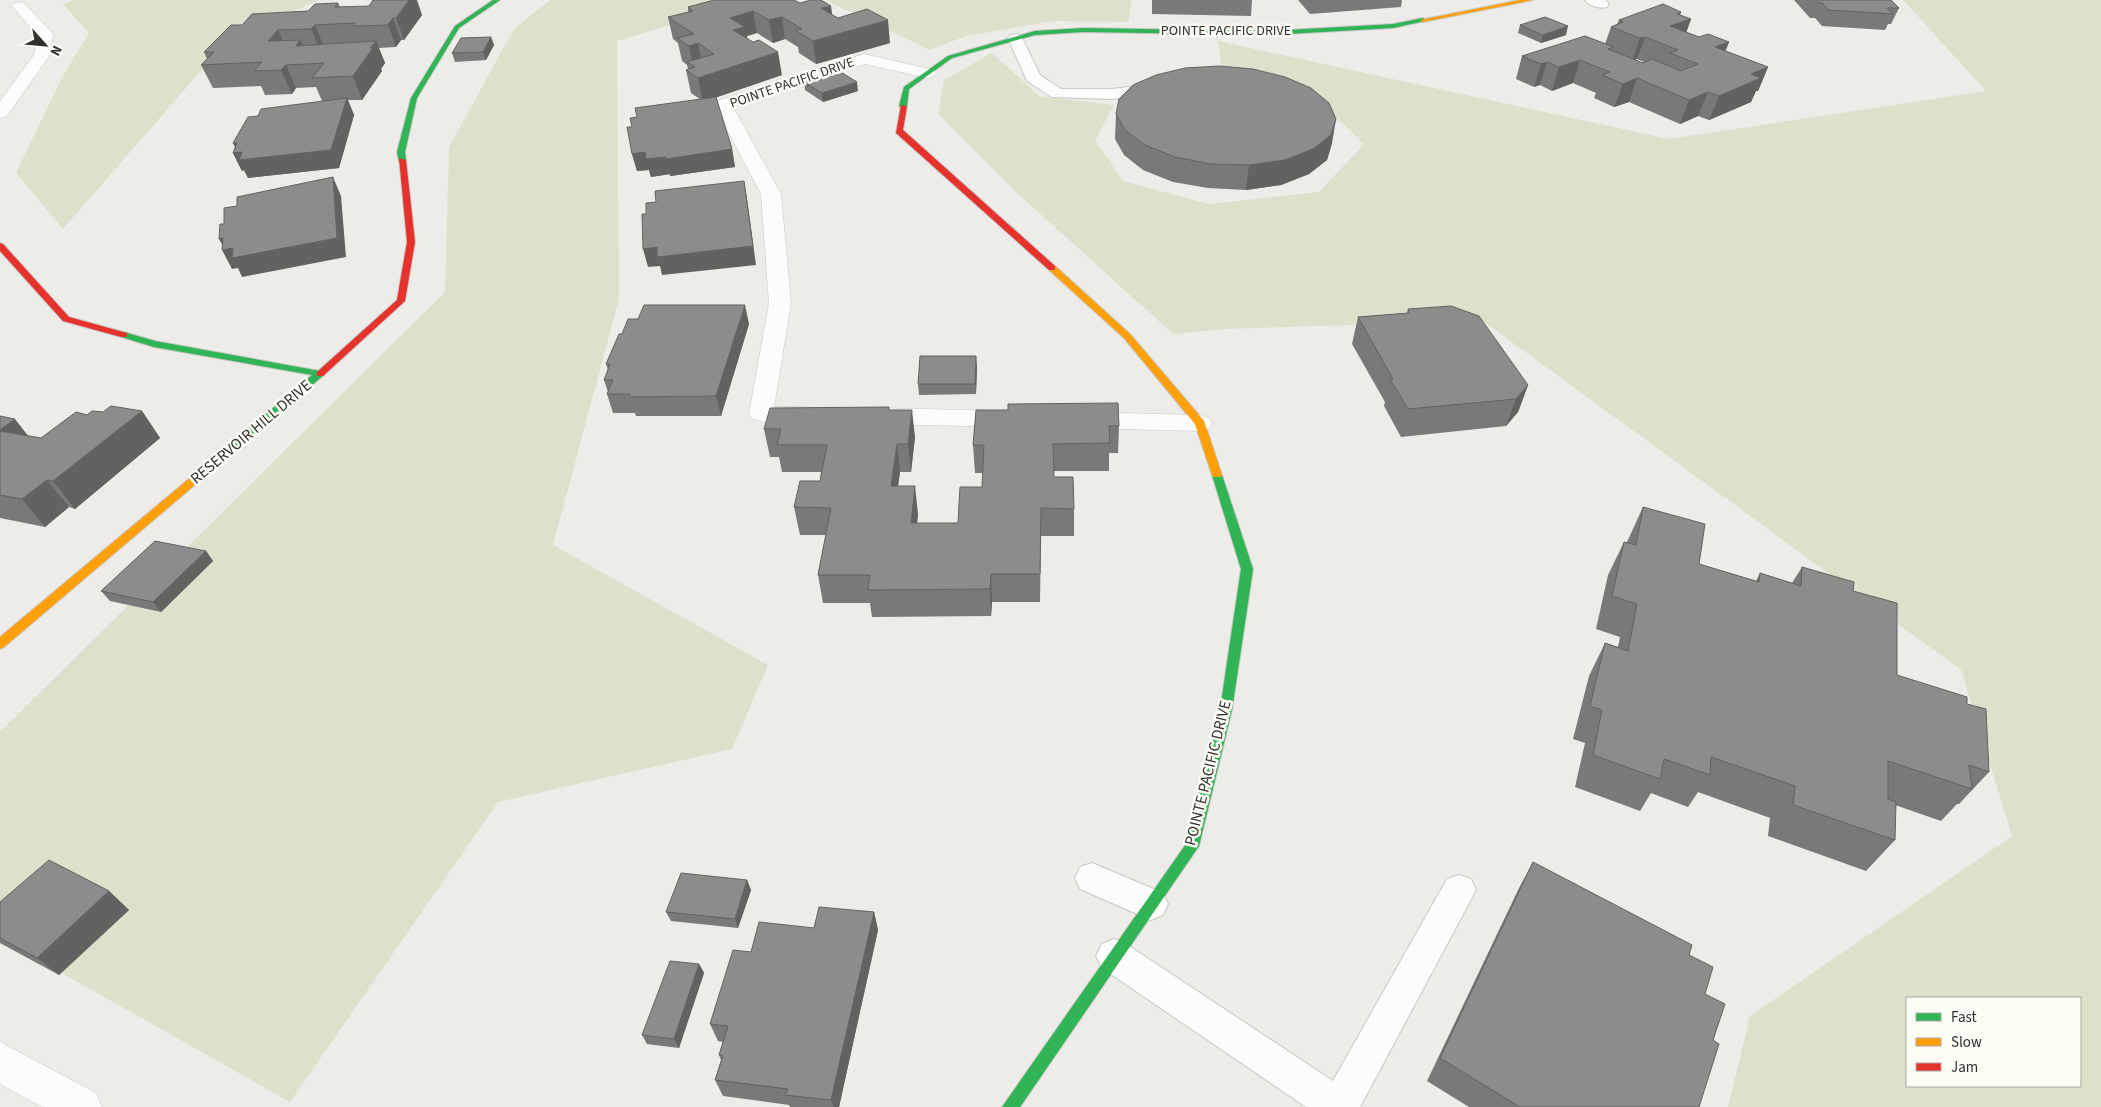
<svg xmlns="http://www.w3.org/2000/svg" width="2101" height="1107" font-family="'Source Sans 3',sans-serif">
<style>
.green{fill:#dfe0cb;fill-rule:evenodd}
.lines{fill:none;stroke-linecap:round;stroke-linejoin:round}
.lane-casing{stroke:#c8c8c5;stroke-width:2}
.street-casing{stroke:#c8c8c5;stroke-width:1}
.fast-casing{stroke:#c8c8c5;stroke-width:2}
.slow-casing{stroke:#c8c8c5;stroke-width:2}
.jam-casing{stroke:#c8c8c5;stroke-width:2}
.lane{fill:#fcfcfc;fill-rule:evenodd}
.street{fill:#fcfcfc;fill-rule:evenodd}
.fast{fill:#30b455;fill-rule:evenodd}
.slow{fill:#ff9f0a;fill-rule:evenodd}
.jam{fill:#e5322d;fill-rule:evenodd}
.wall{fill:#7a7878;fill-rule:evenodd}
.shaded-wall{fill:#636261}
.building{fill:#8e8c8b;stroke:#636261}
.labels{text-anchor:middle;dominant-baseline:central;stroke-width:5;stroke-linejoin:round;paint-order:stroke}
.far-street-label{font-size:14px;fill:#31312e;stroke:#fcfbf4}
.street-label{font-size:16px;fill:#31312e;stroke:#fcfbf4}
</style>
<rect width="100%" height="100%" fill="#edece9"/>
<g class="green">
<polygon points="75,0 319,0 226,42 63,229 16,173 61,79 89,33 63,4"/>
<polygon points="550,0 756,0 617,41 619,299 553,545 768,665 732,749 498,802 290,1102 0,938 0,732 445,292 449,147 514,29"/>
<polygon points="825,0 1131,0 1129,22 1054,21 966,36 930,50"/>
<path d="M1903 0H2101V1107H1728L1750 1016 2012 836 1961 670 1483 321 1225 329 1173 334 1016 192 938 114 944 80 992 53 1039 96 1114 105 1095 140 1123 181 1209 204 1319 192 1364 144 1331 112 1224 83 1218 41 1669 139 1986 91ZM1907 998H2080V1086H1907Z"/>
</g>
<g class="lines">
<g class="lane-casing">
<g id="lane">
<path d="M1585 0H1605L1609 4 1607 7C1600 9 1589 6 1585 0Z"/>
<polygon points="1015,34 1020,35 1022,38 1040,75 1061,89 1112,89 1161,83 1167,85 1169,88 1167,91 1161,93 1112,99 1052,97 1027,81 1008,38 1010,35"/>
<polygon points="1092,863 1163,893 1168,904 1163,915 1151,920 1080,889 1075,878 1080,867"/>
<polygon points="1459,875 1471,879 1476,890 1360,1107 1306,1107 1102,968 1096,956 1102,944 1114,939 1126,944 1333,1081 1447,879"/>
</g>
</g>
<g class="street-casing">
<g id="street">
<polygon points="19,2 24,3 53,34 50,55 6,117 0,118 0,101 34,55 37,35 12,6 14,3"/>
<path d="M864 54 934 70 936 73 934 76 928 78 865 64 733 107 781 194 791 303 774 407H806L815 410 818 415 815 420C796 425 771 424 752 419L749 414 769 303 761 194 714 105 717 101Z"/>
<polygon points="876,408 1013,411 1022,414 1025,419 1022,424 1013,427 876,424 867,421 864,416 867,411"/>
<polygon points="1081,412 1200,415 1209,418 1212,423 1209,428 1200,431 1081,428 1072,425 1069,420 1072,415"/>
<polygon points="0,1042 96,1093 102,1107 42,1107 0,1084"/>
</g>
</g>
<g class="fast-casing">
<g id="fast">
<polygon points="493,0 500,0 459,28 417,98 405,152 406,160 399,162 397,152 411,98 455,26"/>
<polygon points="1423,18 1426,20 1425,21 1393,28 1270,35 1083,32 1035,35 952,58 909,89 907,106 903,108 899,106 904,87 948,56 1035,31 1083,28 1270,31 1393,24"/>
<polygon points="124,332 155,341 320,371 325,374 223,461 215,461 214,459 215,457 312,375 154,347 121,337 121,333"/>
<polygon points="1217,472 1222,475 1253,569 1232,710 1199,846 1020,1107 1002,1107 1186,844 1220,710 1241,569 1212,475"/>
</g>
</g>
<g class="slow-casing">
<g id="slow">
<polygon points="1520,0 1533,0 1423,22 1420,20"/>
<polygon points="1052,265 1055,266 1130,334 1204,421 1222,475 1221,477 1213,477 1212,475 1195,424 1124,338 1049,270 1049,266"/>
<polygon points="219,456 223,457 224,459 223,461 4,647 0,649 0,637 215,457"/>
</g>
</g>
<g class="jam-casing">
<g id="jam">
<polygon points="901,105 907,106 903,130 1055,266 1055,270 1049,270 896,133"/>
<polygon points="399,158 406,160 415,242 405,301 323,376 317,376 317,372 397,300 407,242"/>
<polygon points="0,243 3,244 69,317 127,333 127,337 121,337 63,321 0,251"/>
</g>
</g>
<use href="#lane" class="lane"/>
<use href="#street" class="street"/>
<use href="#fast" class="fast"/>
<use href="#slow" class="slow"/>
<use href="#jam" class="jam"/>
</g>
<g class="wall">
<polygon points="1152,0 1252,0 1251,16 1152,14"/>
<polygon points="1298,0 1402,0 1401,7 1310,14"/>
<polygon points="1794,0 1891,0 1899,8 1891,24 1888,24 1885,30 1822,26 1815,18 1810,18"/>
<polygon points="338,3 340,7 422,15 404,40 401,40 396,47 379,48 385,63 381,69 382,71 362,100 348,100 354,115 339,168 248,178 244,170 242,171 233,153 235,147 233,143 258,116 322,101 316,87 296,88 292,94 265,95 261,86 213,88 201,65 207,59 204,52 242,25 308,11"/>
<polygon points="800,3 832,15 890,43 816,64 799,53 798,47 785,39 773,43 757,33 747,36 747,39 782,75 716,97 732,149 735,167 670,176 670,174 651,177 649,170 637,171 632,154 632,127 637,117 700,99 691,93 686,70 688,69 687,65 682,61 678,43 673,39 668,17 688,12 688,7"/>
<path d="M1681 12 1680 15 1691 19 1686 33 1699 37 1729 42 1725 51 1768 67 1758 91H1756L1751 102 1709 120 1698 116 1680 124 1629 102 1614 107 1594 98 1596 93 1573 83 1552 91 1540 85 1534 87 1516 79 1522 56 1605 44 1611 27 1617 24 1619 20ZM1637 59 1644 62 1643 63 1635 60Z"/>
<polygon points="1520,25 1566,35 1541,43 1518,33"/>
<polygon points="491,37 494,45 486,60 455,62 452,53"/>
<polygon points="804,82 858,91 823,102 805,90"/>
<polygon points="1116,114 1332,143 1327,160 1309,174 1281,185 1246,190 1208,188 1173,182 1143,170 1124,155 1115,139"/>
<polygon points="1408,309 1528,385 1518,412 1506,426 1401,437 1384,406 1385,402 1352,344 1358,317 1407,313"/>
<polygon points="749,324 721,416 636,416 635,413 613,413 607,394 608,392 604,380 608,370 606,364 622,334"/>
<polygon points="977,366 976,394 919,395 918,384"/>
<polygon points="889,410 915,437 911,472 900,472 898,486 918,514 917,523 958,523 982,487 983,473 975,473 973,445 976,410 1119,426 1118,453 1109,453 1109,471 1054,471 1054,477 1074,509 1074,536 1041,536 1040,602 992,602 991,616 872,617 870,603 823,603 818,575 826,535 800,535 794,507 820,481 821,472 782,472 779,457 770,457 764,429"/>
<polygon points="142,411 160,438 75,509 69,507 45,527 0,518 0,416 28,436 41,438 87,415 103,412"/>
<polygon points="1643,507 1699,564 1756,581 1760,573 1792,583 1802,567 1853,591 1897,675 1967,704 1989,772 1959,804 1957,804 1941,821 1895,805 1895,840 1866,871 1768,836 1770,818 1698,792 1688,807 1651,793 1640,811 1575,787 1585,743 1573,739 1589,676 1605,643 1618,647 1620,637 1596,629 1608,575 1624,542 1627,542"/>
<polygon points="206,551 213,561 161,612 110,601 101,591"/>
<polygon points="1533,862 1689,955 1705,994 1713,1040 1699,1107 1469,1107 1427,1081 1519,888"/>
<polygon points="747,880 751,890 738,928 671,921 666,912"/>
<polygon points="109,891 129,910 59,975 0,943 0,902"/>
<polygon points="874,912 878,930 839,1107 790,1107 789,1105 723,1096 715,1080 721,1060 719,1055 723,1042 718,1041 710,1024 751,952 814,928"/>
<polygon points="699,964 704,973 679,1048 647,1044 642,1035"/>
</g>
<g class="shaded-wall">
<polygon points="409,0 417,0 422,15 404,40 396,18"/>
<polygon points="831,6 834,28 821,8"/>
<polygon points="753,11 757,33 747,36 749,50 735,40 730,18"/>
<polygon points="1681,12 1677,24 1691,19 1683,41 1670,26 1677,14"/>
<polygon points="782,17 785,39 773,43 769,20"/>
<polygon points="393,18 401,40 396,47 388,25"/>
<polygon points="888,20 890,43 816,64 813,41"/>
<polygon points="315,25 324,47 321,52 311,29"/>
<polygon points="1568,26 1566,35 1541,43 1543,35"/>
<polygon points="278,30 288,53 268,41"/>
<polygon points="491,37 494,45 486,60 483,52"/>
<polygon points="1645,37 1637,59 1632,61 1640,38"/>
<polygon points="300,40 310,63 296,46"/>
<polygon points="376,41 385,63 381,69 382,71 362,100 353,76"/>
<polygon points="1729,42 1720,65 1715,47"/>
<polygon points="698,43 702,66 693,66 689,46"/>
<polygon points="778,52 782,75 703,102 698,78"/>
<polygon points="1580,60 1573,83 1552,91 1559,67"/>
<polygon points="1547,62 1540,85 1534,87 1541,64"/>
<polygon points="286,65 296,88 292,94 281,70"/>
<polygon points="1768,67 1758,91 1756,91 1751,102 1709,120 1719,96 1751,74"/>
<polygon points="1637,78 1629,102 1614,107 1623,84"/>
<polygon points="857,82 858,91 823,102 822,93"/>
<polygon points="1708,92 1698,116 1680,124 1689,100"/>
<polygon points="347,98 354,115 339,168 248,178 244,170 242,171 233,153 238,152 233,143 237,143"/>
<polygon points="1336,119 1332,143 1327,160 1309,174 1281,185 1246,190 1249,165"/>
<polygon points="732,149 735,167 670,176 666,159"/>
<polygon points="645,152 666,157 670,174 651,177 649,170 637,171 632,154"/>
<polygon points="333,177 341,196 346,257 242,277 238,268 232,269 222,250 225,250 219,239"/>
<polygon points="744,181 747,199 756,265 662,275 660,266 648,267 643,249"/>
<polygon points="745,305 749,324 721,416 716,396"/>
<polygon points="976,356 977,366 976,394 975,384"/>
<polygon points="1528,385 1518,412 1506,426 1516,399"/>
<polygon points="912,410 915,437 911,472 908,444"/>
<polygon points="142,411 160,438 75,509 53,481"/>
<polygon points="15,419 36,446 0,433 0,430"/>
<polygon points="897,444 900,472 894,514 891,486"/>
<polygon points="47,480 69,507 45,527 22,499"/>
<polygon points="915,486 918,514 914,551 911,523"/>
<polygon points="206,551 213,561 161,612 153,602"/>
<polygon points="991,574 992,602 991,616 990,589"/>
<polygon points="747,880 751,890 738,928 735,919"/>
<polygon points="109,891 129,910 59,975 37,958"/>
<polygon points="874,912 878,930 839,1107 834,1107 831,1100"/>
<polygon points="699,964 704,973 679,1048 674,1039"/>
</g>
<g class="building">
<polygon points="373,0 409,0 396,18 393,18 388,25 353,26 355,23 315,25 311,29 278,30 268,41 300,40 296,46 376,41 370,48 373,48 353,76 312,78 324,63 286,65 281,70 254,71 262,62 201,65 214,52 204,52 231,25 242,25 252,14 308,11 315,4 338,3 335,7 369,6"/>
<polygon points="714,0 794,0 800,3 811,0 821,0 831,6 821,8 838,18 867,9 888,20 813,41 795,30 802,29 782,17 769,20 753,11 730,18 745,27 733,30 753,42 759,40 778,52 698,78 686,70 695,67 687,62 714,54 698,43 689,46 677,38 694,34 668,17 693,11 688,7"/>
<polygon points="1815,0 1891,0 1899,8 1887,8 1893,14 1829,10 1822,3 1817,2"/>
<polygon points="1663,4 1681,12 1677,14 1691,19 1670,26 1699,37 1708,34 1729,42 1715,47 1768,67 1751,74 1761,78 1719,96 1708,92 1689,100 1637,78 1623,84 1602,75 1610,72 1580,60 1559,67 1547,62 1541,64 1522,56 1585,36 1614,47 1608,49 1643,63 1652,59 1681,71 1698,64 1670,53 1678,50 1645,37 1640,38 1611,27 1623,22 1619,20"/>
<polygon points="1545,17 1568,26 1543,35 1520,25"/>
<polygon points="491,37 483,52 452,53 461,38"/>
<polygon points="1219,66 1253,69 1285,77 1311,88 1329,103 1336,119 1331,135 1313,149 1285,160 1249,165 1211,164 1175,157 1145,145 1125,130 1116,114 1119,99 1133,85 1156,75 1185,68"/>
<polygon points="839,71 857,82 822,93 804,82"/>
<polygon points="716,97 732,149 666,159 666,157 646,159 645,152 632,154 627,127 632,127 630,118 637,117 635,108"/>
<polygon points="347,98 331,150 239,160 242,152 233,153 237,143 233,143 248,117 258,116 261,109"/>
<polygon points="333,177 337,238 232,258 233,248 222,250 223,238 219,239 220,224 224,224 224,208 237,206 237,197"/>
<polygon points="744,181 753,246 657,257 657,247 643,249 642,214 646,214 646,203 656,202 655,191"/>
<polygon points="644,305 745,305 716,396 630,397 630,394 607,394 613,380 604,380 610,364 606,364 619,334 622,334 628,319 638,319"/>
<polygon points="1451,306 1479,316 1528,385 1516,399 1408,409 1390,379 1393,379 1358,317 1409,313 1408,309"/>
<polygon points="920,356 976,356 975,384 918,384"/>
<polygon points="1118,403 1119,426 1109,426 1110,443 1053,444 1054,477 1073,477 1074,509 1041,508 1040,574 991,574 990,589 868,590 870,575 818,575 831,508 794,507 800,481 820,481 827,445 777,445 781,429 764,429 770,408 889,407 889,410 912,410 908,444 897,444 891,486 915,486 911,523 958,523 960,487 982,487 984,445 973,445 976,410 1008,410 1008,404"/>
<polygon points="111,406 142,411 53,481 47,480 22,499 0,495 0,431 41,438 76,412 87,415 92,411 103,412"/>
<polygon points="0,416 15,419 0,430"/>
<polygon points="1643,507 1705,524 1699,564 1759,582 1760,573 1801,586 1802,567 1854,582 1853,591 1897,603 1897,675 1967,697 1967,704 1986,709 1989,772 1969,765 1972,789 1888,761 1888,799 1896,802 1895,840 1793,805 1795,786 1711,757 1710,775 1664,759 1660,779 1593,755 1602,710 1590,706 1605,643 1628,651 1637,604 1612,596 1624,542 1636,545"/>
<polygon points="155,541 206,551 153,602 101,591"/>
<polygon points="49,860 109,891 37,958 0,938 0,902"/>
<polygon points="1533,862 1692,945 1689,955 1713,967 1705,994 1725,1004 1713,1040 1719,1044 1699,1107 1520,1107 1440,1058"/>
<polygon points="681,873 747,880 735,919 666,912"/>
<polygon points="819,907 874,912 831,1100 785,1095 788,1089 715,1080 723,1056 719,1055 728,1026 710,1024 733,950 751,952 759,922 814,928"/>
<polygon points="670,961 699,964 674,1039 642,1035"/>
</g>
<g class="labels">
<g class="far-street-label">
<text x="1226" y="31">POINTE PACIFIC DRIVE</text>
<text transform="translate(792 83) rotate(-19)">POINTE PACIFIC DRIVE</text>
</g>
<g class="street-label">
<text transform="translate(251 432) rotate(-40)">RESERVOIR HILL DRIVE</text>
<text transform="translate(1208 773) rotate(-76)">POINTE PACIFIC DRIVE</text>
</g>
</g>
<rect x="1906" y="997" width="175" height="90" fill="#fcfbf4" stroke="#abaaa5"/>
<rect x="1916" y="1013" width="25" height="8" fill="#30b455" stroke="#abaaa5"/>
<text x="1951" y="1022" font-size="15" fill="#31312e">Fast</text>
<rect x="1916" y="1038" width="25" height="8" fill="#ff9f0a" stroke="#abaaa5"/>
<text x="1951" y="1047" font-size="15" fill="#31312e">Slow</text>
<rect x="1916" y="1063" width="25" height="8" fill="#e5322d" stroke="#abaaa5"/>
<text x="1951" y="1072" font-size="15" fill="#31312e">Jam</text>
<g transform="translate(45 45) rotate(117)" stroke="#fcfbf4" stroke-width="4" paint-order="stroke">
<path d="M0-4L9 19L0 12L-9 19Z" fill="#31312e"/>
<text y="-8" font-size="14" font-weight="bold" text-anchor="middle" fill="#31312e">N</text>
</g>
</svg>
